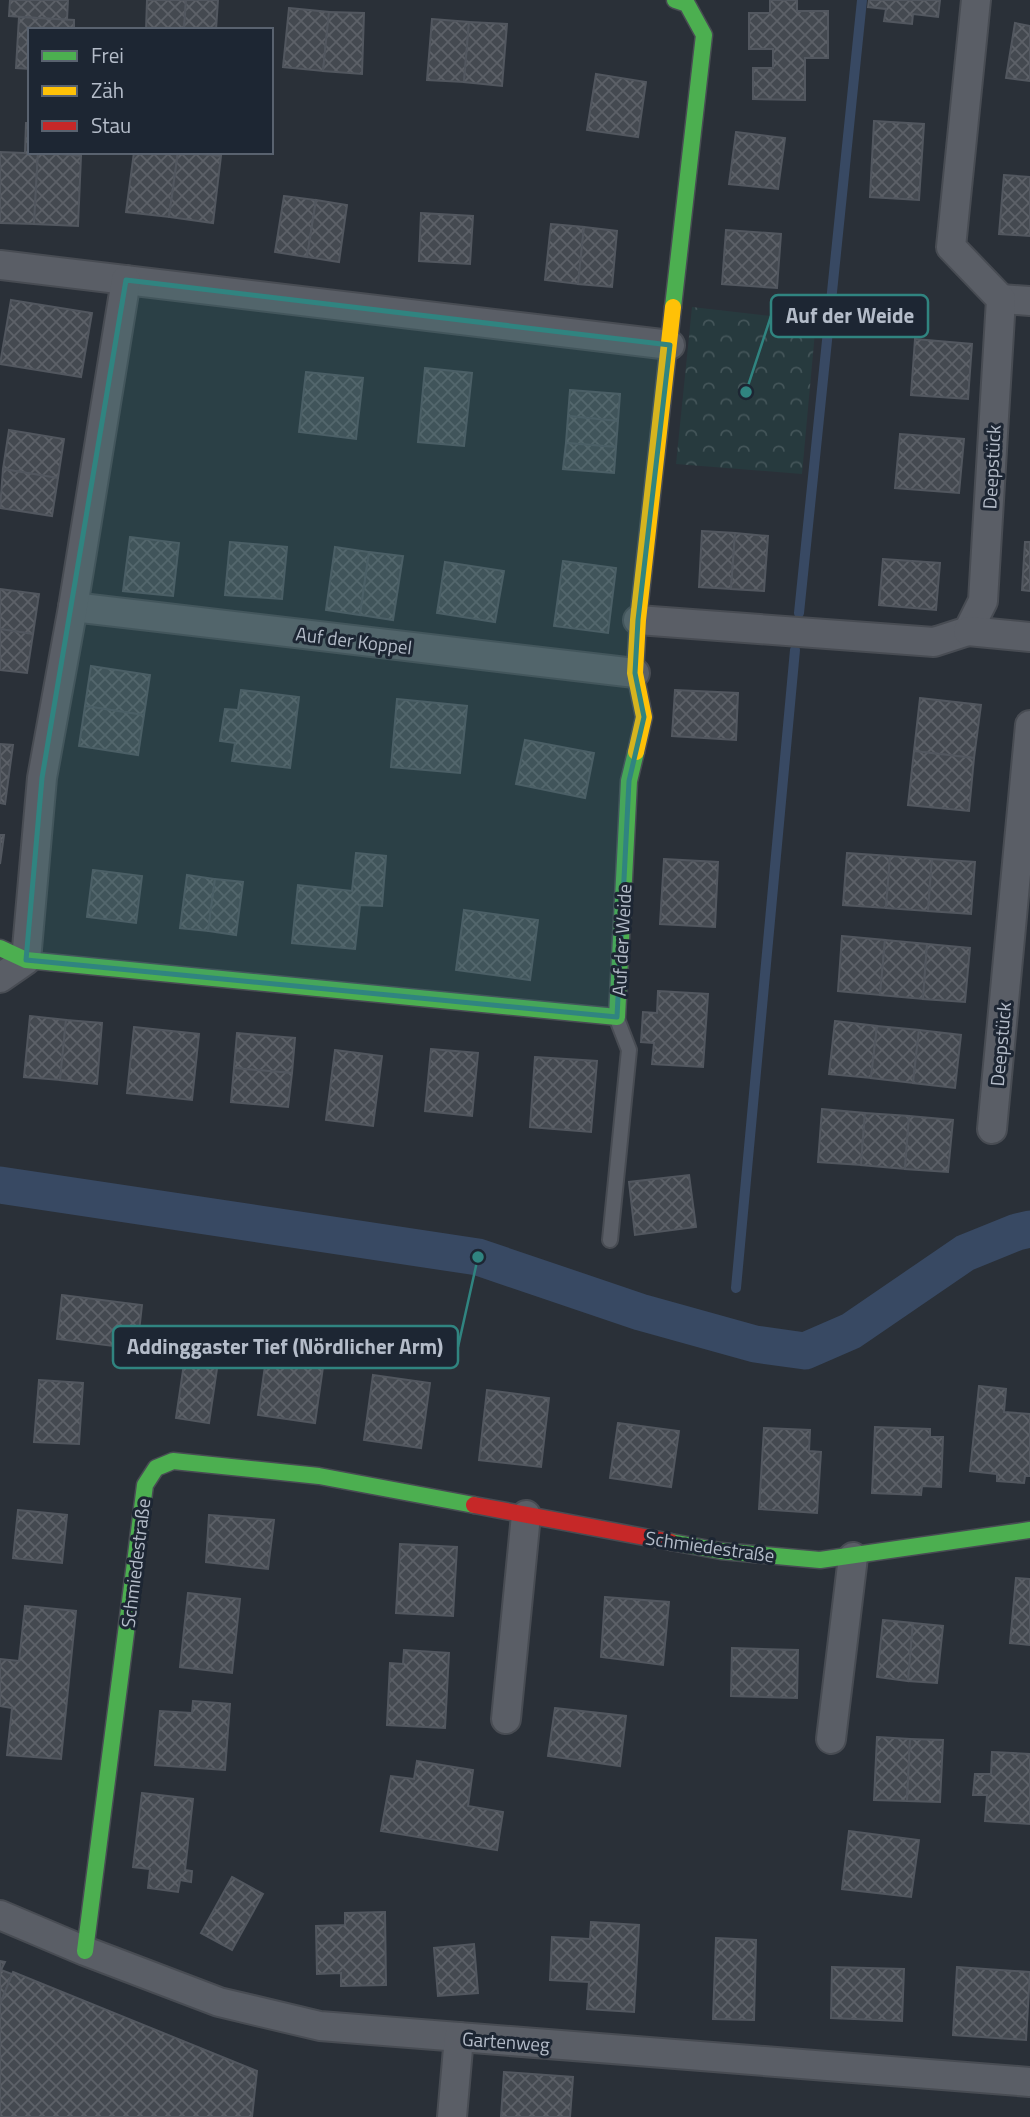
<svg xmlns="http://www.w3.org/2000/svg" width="1030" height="2117" font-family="'Titillium Web',sans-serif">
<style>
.park{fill:url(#park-crowns)}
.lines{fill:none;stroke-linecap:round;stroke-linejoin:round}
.stream{stroke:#384963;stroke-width:10}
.canal{stroke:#384963;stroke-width:37}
.building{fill:url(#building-cross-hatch);stroke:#52575f;stroke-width:2}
.lane-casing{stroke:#484c53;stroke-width:18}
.street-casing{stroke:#484c53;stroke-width:32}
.fast-casing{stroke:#484c53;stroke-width:19}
.slow-casing{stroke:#484c53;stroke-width:19}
.jam-casing{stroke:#484c53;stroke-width:19}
.lane{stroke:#5a5e66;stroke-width:14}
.street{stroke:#5a5e66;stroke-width:28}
.fast{stroke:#4caf50;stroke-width:16}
.slow{stroke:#ffc107;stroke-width:16}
.jam{stroke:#c62828;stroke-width:16}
.marked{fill:#308480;fill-opacity:0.2;stroke:#308480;stroke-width:5;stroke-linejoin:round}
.labels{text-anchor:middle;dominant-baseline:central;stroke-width:6;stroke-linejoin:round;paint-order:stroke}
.street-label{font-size:19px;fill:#b4bcc9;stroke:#1d2633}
.leader{fill:none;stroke:#308480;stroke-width:2.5}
.callout-dot{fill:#308480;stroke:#1d2633;stroke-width:2.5}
.callout{fill:#1d2633;stroke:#308480;stroke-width:2.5}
.callout-label{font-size:21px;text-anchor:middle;font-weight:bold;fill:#b4bcc9}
</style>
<defs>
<pattern id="park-crowns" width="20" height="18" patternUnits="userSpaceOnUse" patternTransform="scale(1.75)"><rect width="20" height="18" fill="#273a3e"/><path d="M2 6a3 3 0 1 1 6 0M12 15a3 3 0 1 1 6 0" fill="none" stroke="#445559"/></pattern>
<pattern id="building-cross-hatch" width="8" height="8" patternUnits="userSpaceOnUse" patternTransform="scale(1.75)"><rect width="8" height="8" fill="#444950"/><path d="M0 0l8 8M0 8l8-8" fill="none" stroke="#5d6168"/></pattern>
</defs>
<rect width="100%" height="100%" fill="#2a3038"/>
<polygon class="park" points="692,307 816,321 802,474 676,464"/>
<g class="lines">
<g class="stream">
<polyline points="799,613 862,0"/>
<polyline points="736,1288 795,650"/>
</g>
<polyline class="canal" points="0,1185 478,1257 640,1312 755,1344 805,1351 851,1331 965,1253 1017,1232 1030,1229"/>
</g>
<g class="building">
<polygon points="10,0 68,0 67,20 9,16"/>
<polygon points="147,0 186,0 184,30 146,30"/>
<polygon points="186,0 218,0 216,30 184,30"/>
<polygon points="770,0 797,0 797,11 828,11 828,58 805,58 805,100 753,99 753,68 773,68 773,49 749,49 749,13 770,13"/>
<polygon points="869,0 940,0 938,17 913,14 912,24 884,21 886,9 868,7"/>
<polygon points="289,8 329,12 323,71 283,67"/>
<polygon points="329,12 364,13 362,74 323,71"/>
<polygon points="19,17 74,20 74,30 30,30 30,69 16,68"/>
<polygon points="432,19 469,22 464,82 427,80"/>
<polygon points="469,22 507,24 502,86 464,82"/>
<polygon points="1015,23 1030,26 1030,81 1006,78"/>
<polygon points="596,74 646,82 638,137 587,130"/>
<polygon points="874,121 924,124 919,200 870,197"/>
<polygon points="26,123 30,123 30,152 38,152 34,224 0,223 0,152 25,153"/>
<polygon points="736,132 785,138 778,189 729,184"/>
<polygon points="38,152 81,156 78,226 34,224"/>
<polygon points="134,152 178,152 169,217 126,212"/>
<polygon points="178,152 221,156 213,223 169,217"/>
<polygon points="1004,175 1030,177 1030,236 999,234"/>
<polygon points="284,196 316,200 307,257 275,252"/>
<polygon points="316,200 347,205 339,262 307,257"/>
<polygon points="421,213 473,216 470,264 419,261"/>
<polygon points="551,224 584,227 578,284 545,280"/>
<polygon points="584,227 617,231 612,287 578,284"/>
<polygon points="726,230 781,234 777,288 722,284"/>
<polygon points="11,300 92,313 81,377 0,364"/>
<polygon points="915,339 972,344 968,399 911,395"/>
<polygon points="425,368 472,373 464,446 418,442"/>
<polygon points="306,372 363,378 356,439 299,432"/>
<polygon points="570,390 620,394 618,421 568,416"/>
<polygon points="568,416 618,421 616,447 566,443"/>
<polygon points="9,430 64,439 58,478 3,469"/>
<polygon points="900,434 964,439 959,493 895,488"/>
<polygon points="566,443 616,447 614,473 563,469"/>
<polygon points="3,469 58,478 52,516 0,508"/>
<polygon points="702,531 735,533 731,589 699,587"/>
<polygon points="735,533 768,536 764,591 731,589"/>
<polygon points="130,537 179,543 173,596 123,591"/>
<polygon points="230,542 287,547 282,599 225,595"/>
<polygon points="1025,542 1030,542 1030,591 1022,590"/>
<polygon points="335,547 369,552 360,615 326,610"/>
<polygon points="369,552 403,556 393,620 360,615"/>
<polygon points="883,559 940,563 936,610 879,605"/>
<polygon points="563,561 616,568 608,633 554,626"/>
<polygon points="445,562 504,571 495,622 437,613"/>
<polygon points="0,589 39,594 33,634 0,629"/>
<polygon points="0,629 33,634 27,673 0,670"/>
<polygon points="91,666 150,675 144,715 85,706"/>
<polygon points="241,690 299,697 290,768 232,761 235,743 220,741 225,709 238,710"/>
<polygon points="675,690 738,693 736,740 672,736"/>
<polygon points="920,698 981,705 974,758 914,751"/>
<polygon points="397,699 467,706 460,773 391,767"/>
<polygon points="85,706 144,715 138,755 79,746"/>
<polygon points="525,740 594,753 585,798 516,784"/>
<polygon points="0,744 13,745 5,804 0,803"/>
<polygon points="914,751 974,758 969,811 908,805"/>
<polygon points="0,835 4,835 0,864"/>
<polygon points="356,853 386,856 382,906 360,905 355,949 292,943 298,885 352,891"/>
<polygon points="847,853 890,856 886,908 843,905"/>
<polygon points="890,856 932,859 928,911 886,908"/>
<polygon points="664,859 718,862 715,927 660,924"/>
<polygon points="932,859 975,862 971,914 928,911"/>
<polygon points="93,870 142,876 136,923 87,917"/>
<polygon points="187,875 215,879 208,931 180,928"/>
<polygon points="215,879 243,882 236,935 208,931"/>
<polygon points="464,910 538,920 530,980 456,970"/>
<polygon points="842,936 885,940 880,995 838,991"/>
<polygon points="885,940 927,944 923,999 880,995"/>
<polygon points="927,944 970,948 965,1002 923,999"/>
<polygon points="658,991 708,994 703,1067 652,1064 654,1043 641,1042 643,1012 657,1013"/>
<polygon points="30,1016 66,1020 60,1080 24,1077"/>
<polygon points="66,1020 102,1023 97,1084 60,1080"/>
<polygon points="835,1021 877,1026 871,1078 829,1074"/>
<polygon points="877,1026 919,1030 913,1083 871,1078"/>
<polygon points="134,1027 199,1034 192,1100 127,1093"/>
<polygon points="919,1030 961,1035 955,1088 913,1083"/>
<polygon points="237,1033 295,1038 292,1073 234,1068"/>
<polygon points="431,1049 478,1053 472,1116 425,1111"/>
<polygon points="335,1050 382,1056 373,1126 326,1120"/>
<polygon points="535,1057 597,1061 591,1132 530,1127"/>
<polygon points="234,1068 292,1073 288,1107 231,1102"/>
<polygon points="822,1109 865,1113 861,1165 818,1162"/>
<polygon points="865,1113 909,1116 905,1169 861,1165"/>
<polygon points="909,1116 953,1120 948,1172 905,1169"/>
<polygon points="689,1175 696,1227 635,1235 629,1182"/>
<polygon points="62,1295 142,1305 137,1349 57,1339"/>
<polygon points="186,1350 219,1355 209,1423 176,1418"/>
<polygon points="266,1359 323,1367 315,1423 258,1415"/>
<polygon points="373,1375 430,1383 421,1448 364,1440"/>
<polygon points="39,1380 83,1383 79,1444 34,1442"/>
<polygon points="979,1386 1006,1389 1004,1412 1030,1414 1030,1476 1025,1476 1024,1483 997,1481 997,1474 970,1471"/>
<polygon points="487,1390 549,1398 541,1467 479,1460"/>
<polygon points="618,1423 679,1431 671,1487 610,1478"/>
<polygon points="875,1427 930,1429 930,1437 943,1437 941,1487 922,1486 921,1495 872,1493"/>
<polygon points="764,1428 810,1430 809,1451 821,1452 817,1513 759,1509"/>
<polygon points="18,1510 67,1515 62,1563 13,1558"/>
<polygon points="209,1515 274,1520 268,1569 206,1562"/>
<polygon points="400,1544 457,1547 453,1616 396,1613"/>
<polygon points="1016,1578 1030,1579 1030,1645 1010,1643"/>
<polygon points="188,1593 240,1599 232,1673 180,1667"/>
<polygon points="605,1597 669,1602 663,1665 601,1657"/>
<polygon points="25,1606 76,1611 61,1759 7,1755 12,1708 0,1706 0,1659 19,1661"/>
<polygon points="883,1620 913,1623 908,1681 877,1677"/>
<polygon points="913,1623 943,1626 937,1683 908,1681"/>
<polygon points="732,1648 798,1650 797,1698 731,1696"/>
<polygon points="404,1650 449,1653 445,1728 387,1725 390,1663 403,1664"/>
<polygon points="193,1701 230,1704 225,1770 155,1765 160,1711 192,1713"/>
<polygon points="555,1708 626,1716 620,1766 548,1756"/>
<polygon points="877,1737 910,1739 907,1801 874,1800"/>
<polygon points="910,1739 943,1740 940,1802 907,1801"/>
<polygon points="992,1752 1030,1754 1030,1824 985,1821 987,1795 973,1795 975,1774 991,1774"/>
<polygon points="417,1761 473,1770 468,1806 503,1812 497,1850 381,1831 391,1776 414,1779"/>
<polygon points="142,1793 193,1799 185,1870 192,1871 191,1882 180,1880 178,1892 148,1888 150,1869 133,1867"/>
<polygon points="849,1831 919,1840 911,1897 842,1889"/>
<polygon points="232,1877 263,1894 232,1950 201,1933"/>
<polygon points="385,1912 386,1985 341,1986 341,1973 317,1974 316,1926 345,1925 345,1913"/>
<polygon points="591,1922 639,1925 634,2012 587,2009 589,1982 550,1980 552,1937 590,1939"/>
<polygon points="716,1938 756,1940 754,2020 713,2019"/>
<polygon points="474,1944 478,1993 438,1996 434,1948"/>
<polygon points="0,1961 5,1962 1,1970 12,1974 0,2004"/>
<polygon points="832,1967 904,1969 902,2021 831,2018"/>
<polygon points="957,1967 1030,1972 1026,2040 953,2035"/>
<polygon points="13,1972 257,2071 252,2117 0,2117 0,2004"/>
<polygon points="504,2072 573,2077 570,2117 501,2117"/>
</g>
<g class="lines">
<g class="lane-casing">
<polyline id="lane" points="610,1240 629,1050 617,1019"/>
</g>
<g class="street-casing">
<g id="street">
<polyline points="0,265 670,345"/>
<polyline points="1001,299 1030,301"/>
<polyline points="73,607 635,673"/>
<polyline points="638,620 934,642 968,631 983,601 1001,299 951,247 976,0"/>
<polyline points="968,631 1030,637"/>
<polyline points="0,978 26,960 42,778 73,607 126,280"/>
<polyline points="992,1129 1030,725"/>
<polyline points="506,1719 526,1515"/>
<polyline points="831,1739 853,1557"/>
<polyline points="0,1915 85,1951 219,2002 320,2026 1030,2082"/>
<polyline points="452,2117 459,2037"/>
</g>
</g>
<g class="fast-casing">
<g id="fast">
<polyline points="673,307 704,35 687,4 675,0"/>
<polyline points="0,948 26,960 617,1017 629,781 636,752"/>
<polyline points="671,1542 721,1551 820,1560 1030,1530"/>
<polyline points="85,1951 145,1485 156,1468 173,1461 319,1476 474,1505"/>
</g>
</g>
<g class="slow-casing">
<polyline id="slow" points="636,752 644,717 635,673 638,620 673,307"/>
</g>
<g class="jam-casing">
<polyline id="jam" points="474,1505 671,1542"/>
</g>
<use href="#lane" class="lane"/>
<use href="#street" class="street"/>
<use href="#fast" class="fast"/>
<use href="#slow" class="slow"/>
<use href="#jam" class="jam"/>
</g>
<path class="marked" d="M126 280 670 345 638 620 635 673 644 717 629 781 617 1017 26 960 42 778Z"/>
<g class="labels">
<g class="street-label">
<text transform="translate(991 467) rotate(-87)">Deepstück</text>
<text transform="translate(354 640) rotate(7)">Auf der Koppel</text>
<text transform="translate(621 940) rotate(-87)">Auf der Weide</text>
<text transform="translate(1000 1044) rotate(-85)">Deepstück</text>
<text transform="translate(710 1546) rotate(8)">Schmiedestraße</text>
<text transform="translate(135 1563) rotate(-83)">Schmiedestraße</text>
<text transform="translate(506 2041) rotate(4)">Gartenweg</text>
</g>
</g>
<path class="leader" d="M746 392L771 316M478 1257L458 1347"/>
<g class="callout-dot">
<circle cx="746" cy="392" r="7"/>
<circle cx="478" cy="1257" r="7"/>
</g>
<g class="callout">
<rect x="771" y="295" width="157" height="42" rx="7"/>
<rect x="113" y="1326" width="345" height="42" rx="7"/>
</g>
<g class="callout-label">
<text x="850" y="323">Auf der Weide</text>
<text x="285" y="1354">Addinggaster Tief (Nördlicher Arm)</text>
</g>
<rect x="28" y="28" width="245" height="126" fill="#1d2633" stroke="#59626f" stroke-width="2"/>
<rect x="42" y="51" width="35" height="10" fill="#4caf50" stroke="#59626f" stroke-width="2"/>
<text x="91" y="63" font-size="21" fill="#b4bcc9">Frei</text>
<rect x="42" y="86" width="35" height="10" fill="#ffc107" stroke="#59626f" stroke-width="2"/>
<text x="91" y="98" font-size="21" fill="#b4bcc9">Zäh</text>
<rect x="42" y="121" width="35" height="10" fill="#c62828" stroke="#59626f" stroke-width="2"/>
<text x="91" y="133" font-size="21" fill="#b4bcc9">Stau</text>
</svg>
